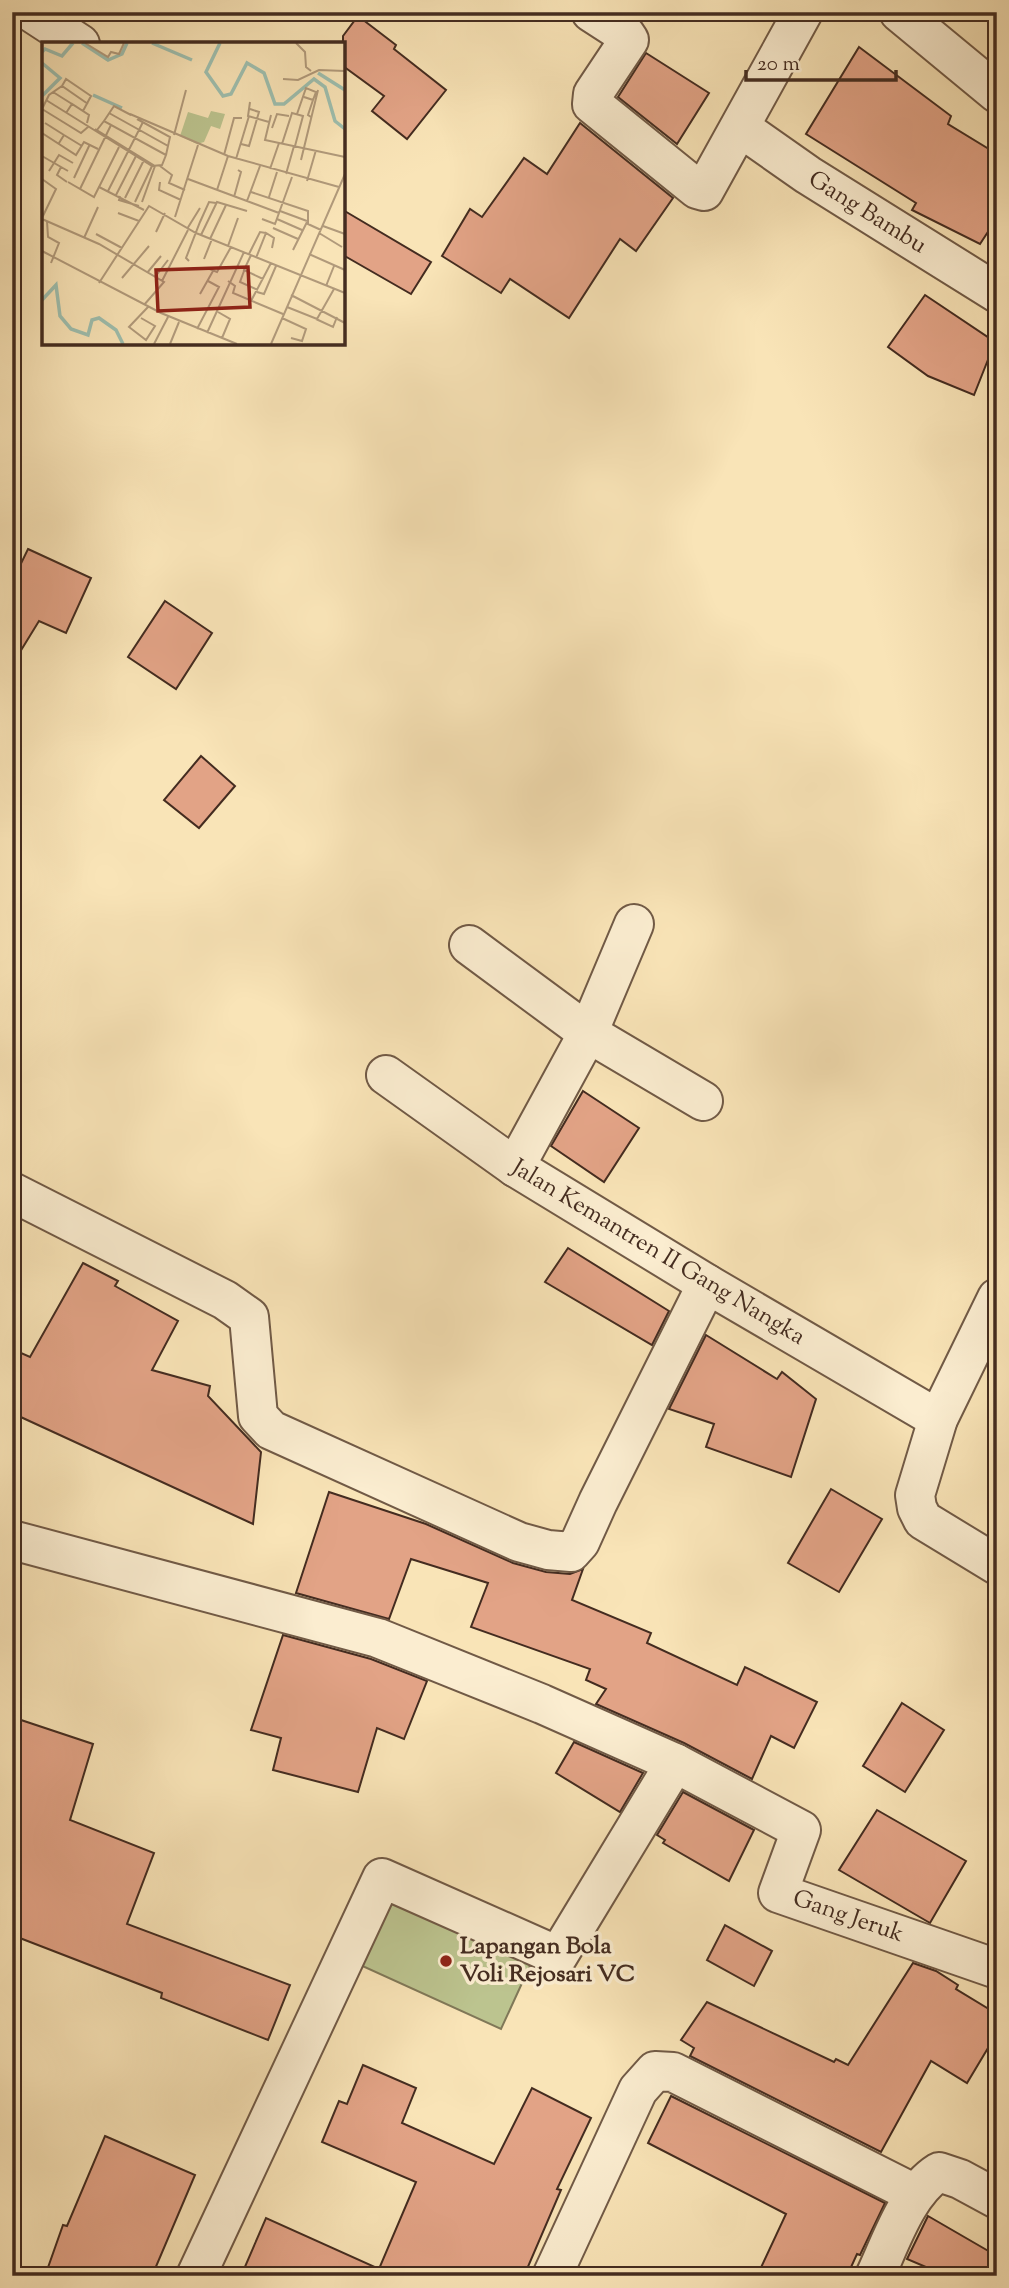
<svg xmlns="http://www.w3.org/2000/svg" width="1009" height="2288" font-family="'Sorts Mill Goudy',serif">
<style>
.green{fill:#bcc48f;stroke:#807858;stroke-width:2}
.building{fill:#e2a386;stroke:#442c20;stroke-width:2}
.lines{fill:none;stroke-linecap:round;stroke-linejoin:round}
.street-casing{stroke:#715a46;stroke-width:42}
.street{stroke:#fbedd0;stroke-width:38}
.poi-dot{fill:#8f2418;stroke:#fbedd0;stroke-width:2.5}
.labels{text-anchor:middle;dominant-baseline:central;stroke-width:7;stroke-linejoin:round;paint-order:stroke}
.street-label{font-size:24px;fill:#442c20;stroke:#fbedd0}
.poi-label{font-size:24px;font-weight:bold;fill:#442c20;stroke:#fbedd0;text-anchor:start}
.inset-river{fill:none;stroke:#9ebfaf;stroke-width:3.5}
.inset-road{fill:none;stroke:#b19a7b;stroke-width:2}
.view{fill:#8f2418;fill-opacity:0.15;stroke:#8f2418;stroke-width:3.5}
.inset-edge{fill:none;stroke:#442c20;stroke-width:3.5}
</style>
<rect width="100%" height="100%" fill="#f9e4b7"/>
<filter id="stains"><feTurbulence type="fractalNoise" baseFrequency=".00286" numOctaves="4"/><feColorMatrix values="0 0 0 0 .2 0 0 0 0 .09 0 0 0 0 .02 0 0 0 .5 -.17"/></filter>
<radialGradient id="worn" r=".72"><stop offset=".6" stop-color="#630" stop-opacity="0"/><stop offset="1" stop-color="#630" stop-opacity=".3"/></radialGradient>
<polygon class="green" points="389,1894 534,1957 501,2029 358,1964"/>
<g class="building">
<polygon points="358,16 396,45 394,49 446,90 407,139 372,111 384,96 343,66 343,36"/>
<polygon points="859,47 951,116 948,124 997,154 997,218 980,244 912,210 916,203 806,134"/>
<polygon points="646,53 709,93 677,144 618,97"/>
<polygon points="580,123 673,198 636,251 620,239 569,318 510,279 501,293 442,256 470,209 482,217 524,158 547,174"/>
<polygon points="343,210 431,262 411,294 343,255"/>
<polygon points="925,295 995,342 974,395 928,376 888,347"/>
<polygon points="28,549 91,578 66,633 39,621 12,665 12,582"/>
<polygon points="165,601 212,633 176,689 128,657"/>
<polygon points="201,756 235,786 199,828 164,800"/>
<polygon points="583,1091 639,1128 604,1182 551,1146"/>
<polygon points="568,1248 669,1311 652,1345 545,1282"/>
<polygon points="83,1263 118,1281 115,1286 178,1321 152,1370 210,1386 208,1396 261,1452 253,1524 12,1413 12,1349 30,1357"/>
<polygon points="706,1335 777,1379 782,1372 816,1399 791,1477 706,1447 714,1424 669,1409"/>
<polygon points="831,1489 882,1519 839,1592 788,1563"/>
<polygon points="329,1492 426,1524 513,1563 546,1572 570,1574 583,1569 572,1600 651,1633 647,1643 737,1685 745,1667 817,1702 794,1748 771,1736 752,1779 684,1743 596,1704 606,1689 586,1680 590,1669 471,1627 488,1583 411,1559 389,1619 296,1593"/>
<polygon points="283,1635 371,1659 427,1681 404,1739 377,1728 358,1792 273,1770 281,1738 251,1730"/>
<polygon points="902,1703 944,1730 905,1792 863,1766"/>
<polygon points="12,1717 93,1744 70,1820 154,1853 127,1924 290,1985 268,2040 161,1998 162,1993 12,1935"/>
<polygon points="574,1742 643,1773 620,1812 556,1773"/>
<polygon points="683,1792 754,1830 729,1881 663,1843 665,1840 657,1835"/>
<polygon points="877,1810 966,1861 930,1923 839,1870"/>
<polygon points="725,1925 772,1951 754,1986 707,1960"/>
<polygon points="913,1963 936,1971 958,1985 956,1989 997,2014 997,2033 967,2083 931,2061 881,2152 690,2056 694,2048 681,2040 707,2002 834,2062 836,2059 848,2065"/>
<polygon points="363,2065 416,2088 402,2123 494,2164 532,2088 591,2118 557,2189 561,2190 524,2276 241,2276 266,2218 379,2269 416,2182 322,2142 339,2101 347,2104"/>
<polygon points="671,2096 885,2203 860,2255 857,2254 847,2276 757,2276 786,2214 648,2143"/>
<polygon points="105,2136 195,2175 152,2276 45,2276 63,2225 67,2226"/>
<polygon points="928,2216 997,2256 997,2276 947,2276 907,2259"/>
</g>
<g class="lines">
<g class="street-casing">
<g id="street">
<polyline points="31,12 80,44"/>
<polyline points="591,12 625,34 629,40 593,94 592,104 697,189 704,191 803,12"/>
<polyline points="899,12 997,93"/>
<polyline points="741,128 808,175 997,293"/>
<polyline points="469,945 588,1033 703,1101"/>
<polyline points="386,1075 515,1167 707,1284 938,1419"/>
<polyline points="515,1167 588,1033 634,924"/>
<polyline points="12,1192 225,1300 249,1317 258,1416 271,1430 519,1542 548,1550 571,1552 580,1542 598,1502 707,1284"/>
<polyline points="997,1298 938,1419 915,1495 917,1508 923,1520 997,1565"/>
<polyline points="12,1540 378,1638 542,1704 675,1763 801,1830 778,1893 997,1969"/>
<polyline points="196,2276 382,1878 558,1956 675,1763"/>
<polyline points="552,2276 638,2090 655,2071 673,2072 915,2194"/>
<path d="M875 2276C891 2242 907 2192 939 2172L960 2179 997 2199"/>
</g>
</g>
<use href="#street" class="street"/>
</g>
<circle class="poi-dot" cx="446" cy="1961" r="7"/>
<g class="labels">
<g class="street-label">
<text transform="translate(867 213) rotate(32)">Gang Bambu</text>
<text transform="translate(658 1253) rotate(31)">Jalan Kemantren II Gang Nangka</text>
<text transform="translate(848 1917) rotate(19)">Gang Jeruk</text>
</g>
<g class="poi-label">
<text x="460" y="1947">Lapangan Bola<tspan x="460" dy="28">Voli Rejosari VC</tspan></text>
</g>
</g>
<g transform="translate(42 42)">
<rect width="303" height="303" fill="#f9e4b7"/>
<path d="M169 69 183 72 178 87 169 84 162 100 155 102 138 94 146 70 166 76Z" fill="#bcc48f"/>
<path class="inset-river" d="M40 1 66 18 80 12 85 1M110 1 150 18M178 1 164 30 181 54 189 52 205 21 222 31 233 62H242L272 37 283 45 293 79 303 87M0 10 3 7 20 14 31 1M0 21 18 36 0 54M276 31 303 48M51 53 80 66M0 258 14 243 18 274 29 287 46 293 50 278 57 276 74 288 81 302"/>
<path class="inset-road" d="M43 1 66 15 69 10 77 12 82 1M254 1 263 10 264 25 269 29M241 37 256 38 277 28 303 29M20 44 24 37 49 54 41 69M11 50 30 62M262 55 271 58 266 73 269 75M4 58 110 124 120 123 124 113 62 79 55 88M208 60 206 74 227 80M46 62 20 44 7 53 0 67 39 91 46 85M24 71 30 62 47 73 45 81M67 71 126 104 124 113M88 72 186 114 297 145M255 72 264 46 274 50 271 58M229 73 223 98 303 115M95 77 128 95 126 104M62 79 72 64 89 73M3 81 22 93M230 86 235 72 247 74M53 87 113 124M0 91 34 113 42 100 56 107M132 93 144 48M17 101 22 93 40 104M199 102 207 104 217 70 208 67M240 102 250 71 261 74 253 104M77 105 57 145 102 168M182 113 192 76H200M0 114 26 129M194 117 207 74M259 118 276 48M118 124 130 133 127 141 143 148M19 125 15 133 25 140M228 127 237 101M7 129 17 113 31 121M244 132 252 104M32 136 48 102M0 137 14 147 0 176M146 137 237 171M265 139 274 108M26 140 52 155 57 145M118 140 117 148 139 158M38 147 69 83M175 148 186 114M66 149 101 80M209 150 266 169V182L279 188M74 153 94 114M78 154 77 158 97 164M192 155 199 130 196 128M227 155 235 130M83 156 102 118M205 159 218 124M93 160 110 124M100 160 113 124M238 169 265 179M76 171 97 179M133 175 156 103M0 177 57 202 122 240 102 263M220 177 233 182 250 135M235 177 260 188M5 179 6 195 17 201 9 221M281 184 303 192M231 186 256 197M145 187 158 166M114 190 123 171M277 191 300 205M54 192 80 206M159 193 175 160 205 169M42 196 56 165M168 197 184 163M186 204 196 176M251 208 265 180M0 209 119 271 195 302M207 212 218 190 224 191M267 212 303 228M209 213 202 228 221 237M214 216 224 191 232 196 230 206M162 217 170 197M147 219 144 216 158 180 167 160 174 161M165 226 175 230 189 205M202 229 198 240 216 248M105 231 119 214M113 235 126 218M80 236 107 204M120 239 146 188M186 239 193 244 191 251 241 272M57 241 107 164 154 191 303 251M284 244 292 224M215 250 222 252 234 224M158 252 171 229M249 253 303 281M209 259 229 221M245 265 275 277 292 247M176 270 188 277 180 296M99 276 113 284 104 298 87 285 106 265M240 276 264 287 260 299 249 296M274 277 291 285 295 275M155 287 177 245 166 239M165 291 202 210M112 302 126 275M128 302 137 280M229 302 303 132"/>
<path class="view" d="M206 225 208 265 116 269 114 228Z"/>
<rect width="303" height="303" class="inset-edge"/>
</g>
<rect width="1009" height="2288" fill="none" stroke="#f9e4b7" stroke-width="42"/>
<rect x="14" y="14" width="981" height="2260" fill="none" stroke="#442c20" stroke-width="3.5"/>
<rect x="21" y="21" width="967" height="2246" fill="none" stroke="#442c20" stroke-width="2"/>
<path d="M746 70v10h150v-10" fill="none" stroke="#442c20" stroke-width="3.5"/>
<text x="757" y="70" font-size="21" fill="#442c20" stroke="#fbedd0" stroke-width="5" paint-order="stroke">20 m</text>
<rect width="100%" height="100%" filter="url(#stains)"/>
<rect width="100%" height="100%" fill="url(#worn)"/>
</svg>
